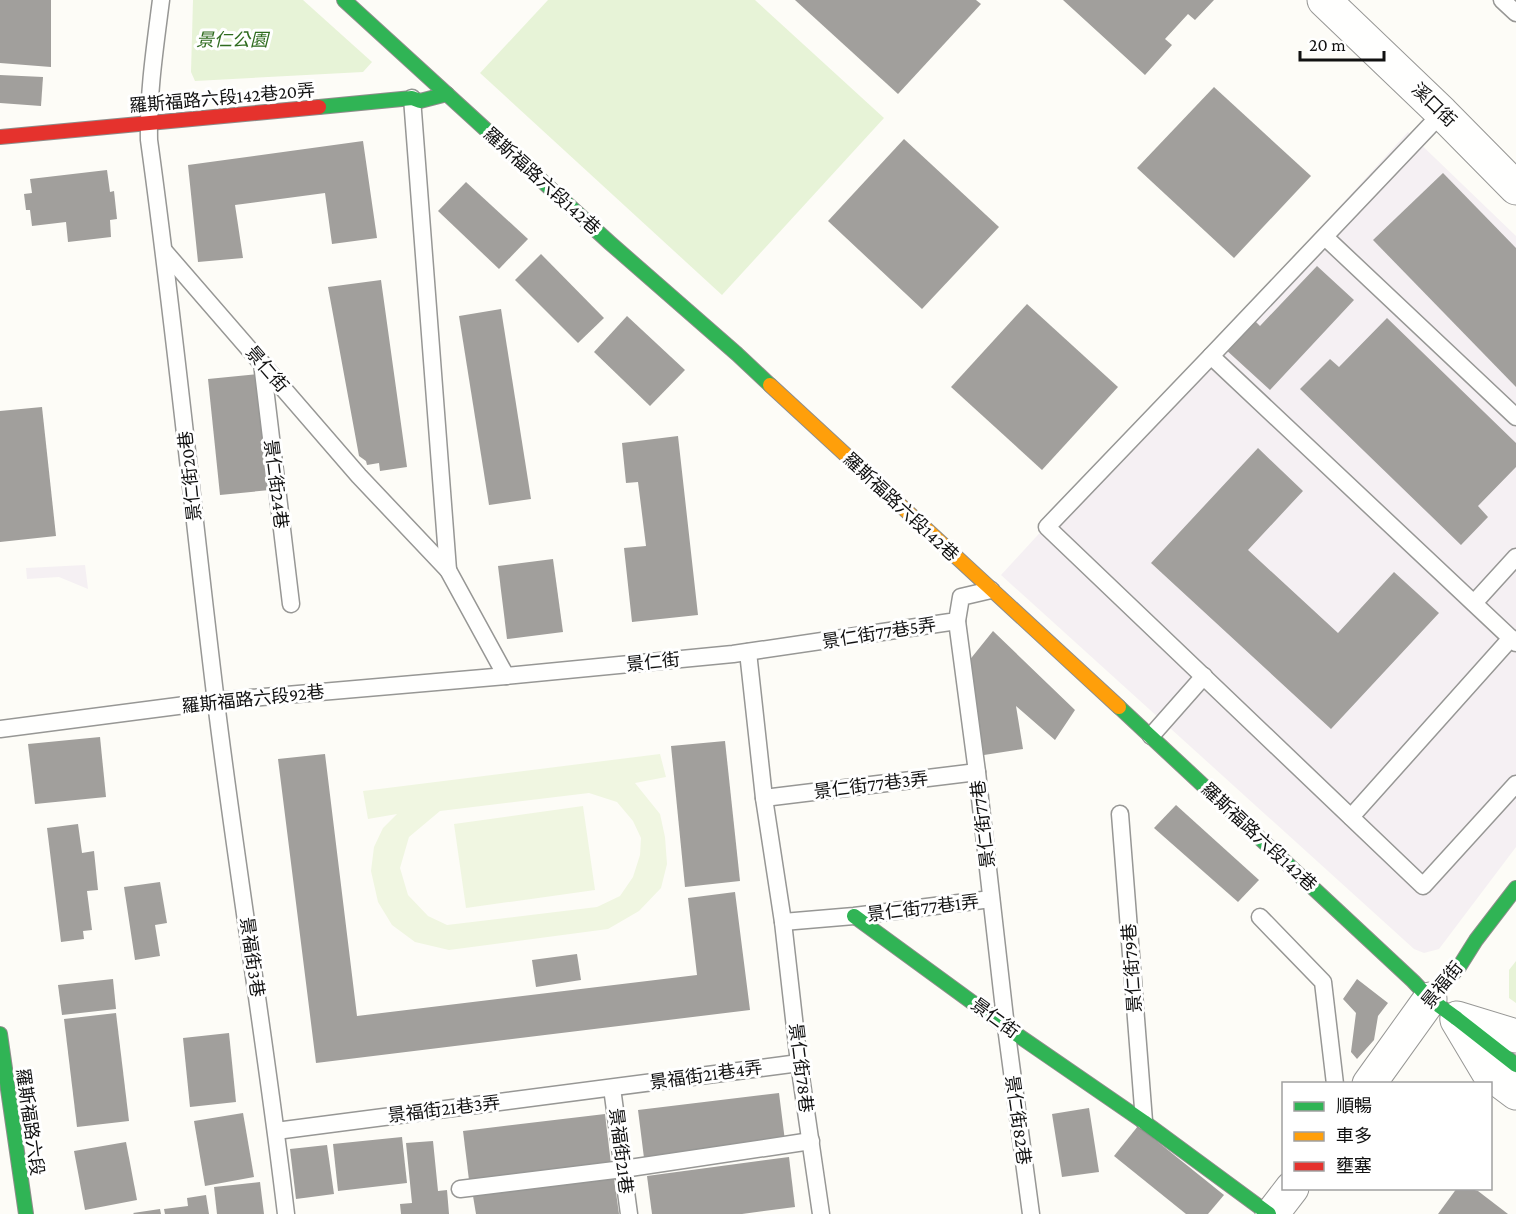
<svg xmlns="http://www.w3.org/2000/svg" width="1516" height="1214" font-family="'Crimson Pro','Noto Sans TC',serif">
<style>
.industrial{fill:#f5f0f3}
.green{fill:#e7f3d7}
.pitch{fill:#f0f6e1;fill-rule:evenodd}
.building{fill:#a19f9c}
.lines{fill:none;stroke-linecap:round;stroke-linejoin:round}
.lane-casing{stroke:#979795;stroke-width:19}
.street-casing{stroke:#979795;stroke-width:35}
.fast-casing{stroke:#8e8d8b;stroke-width:16}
.slow-casing{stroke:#8e8d8b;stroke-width:16}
.jam-casing{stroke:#8e8d8b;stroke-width:16}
.lane{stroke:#fffffe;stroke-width:16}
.street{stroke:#fffffe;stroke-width:33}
.fast{stroke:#30b455;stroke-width:14}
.slow{stroke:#ff9f0a;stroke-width:14}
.jam{stroke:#e5322d;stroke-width:14}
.labels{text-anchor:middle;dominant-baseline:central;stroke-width:6;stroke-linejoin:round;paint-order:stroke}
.park-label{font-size:18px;font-style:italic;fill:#2f6b1f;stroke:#fff}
.street-label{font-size:18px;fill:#111;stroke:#fff}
</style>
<rect width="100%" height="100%" fill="#fdfcf7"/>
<g class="industrial">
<polygon points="1408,132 1516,236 1516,847 1439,949 1424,953 1414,949 1001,575"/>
<polygon points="85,565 88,589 59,577 27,579 26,568"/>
</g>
<g class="green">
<polygon points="193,0 303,0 372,62 363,72 195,81 191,72"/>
<polygon points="548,0 755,0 884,118 722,295 480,73"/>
<polygon points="1516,961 1516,1003 1509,998 1509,970"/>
</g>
<g class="pitch">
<path d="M660 754 666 777 635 783 660 814 665 837 667 864 661 888 639 911 608 929 449 950 415 942 392 925 378 902 371 871 374 847 383 828 397 814 368 819 363 791ZM589 793 617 802 633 821 641 838 640 855 633 877 620 896 597 907 447 925 428 916 408 895 400 868 409 837 440 811Z"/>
<polygon points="583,806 595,890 466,908 454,824"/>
</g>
<g class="building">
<polygon points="0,0 51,0 51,67 0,63"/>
<polygon points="795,0 976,0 981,4 898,94"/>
<polygon points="1063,0 1214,0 1195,20 1188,14 1165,39 1172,45 1145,75"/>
<polygon points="0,75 43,77 41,106 0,103"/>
<polygon points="1214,87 1311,176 1234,258 1137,168"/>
<polygon points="904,139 999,227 922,309 828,221"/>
<polygon points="363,141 377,238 332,244 325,193 235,205 243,258 198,262 188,165"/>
<polygon points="107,170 110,192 114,191 117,219 110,220 111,237 68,242 66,222 32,226 30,210 26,210 24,194 32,193 30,179"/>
<polygon points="1443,173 1516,248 1516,387 1373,240"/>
<polygon points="466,182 528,239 499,269 438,211"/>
<polygon points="541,254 604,318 578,343 515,280"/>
<polygon points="1317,266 1354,300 1270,390 1224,348 1252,318 1260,326"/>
<polygon points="381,280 407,467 380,471 379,463 367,465 366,461 359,456 328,287"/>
<polygon points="1027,304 1118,387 1042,470 951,387"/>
<polygon points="501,309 531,499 489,505 459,316"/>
<polygon points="627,316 685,370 650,406 594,352"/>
<polygon points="1387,318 1516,443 1516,467 1478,506 1488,517 1461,545 1300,389 1330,359 1339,367"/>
<polygon points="258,374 270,490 220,495 208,379"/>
<polygon points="42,407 56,536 0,542 0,411"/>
<polygon points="678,436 698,615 632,622 624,548 646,546 638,482 626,483 622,443"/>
<polygon points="1258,448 1303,491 1248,550 1338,633 1394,572 1439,613 1331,729 1151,563"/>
<polygon points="553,559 563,632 507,639 498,566"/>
<polygon points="993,631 1075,710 1055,740 1016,706 1023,749 984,755 968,662"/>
<polygon points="100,737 106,797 35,804 28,744"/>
<polygon points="725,741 740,881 685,887 671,746"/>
<polygon points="325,754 357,1016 697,975 688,898 735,892 750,1010 316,1063 278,759"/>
<polygon points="1176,805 1259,880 1238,902 1154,828"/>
<polygon points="78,824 82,853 94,851 98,890 87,891 92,930 83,931 84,939 61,942 47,828"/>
<polygon points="160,882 167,923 155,925 160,956 135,960 124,887"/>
<polygon points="577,954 581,980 536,987 532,960"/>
<polygon points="113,979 116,1009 62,1015 58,985"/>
<polygon points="1357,979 1388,1003 1378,1016 1374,1040 1357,1059 1351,1052 1356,1013 1343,999"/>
<polygon points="116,1013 129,1121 77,1127 64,1019"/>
<polygon points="229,1033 236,1102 190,1107 183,1038"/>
<polygon points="779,1093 785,1141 644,1158 638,1110"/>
<polygon points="1089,1108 1099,1172 1062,1177 1052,1114"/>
<polygon points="243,1113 254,1177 205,1186 194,1121"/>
<polygon points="605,1114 611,1164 469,1180 463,1131"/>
<polygon points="1138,1126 1224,1195 1208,1214 1186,1214 1114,1156"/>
<polygon points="402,1137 407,1183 338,1191 333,1144"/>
<polygon points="433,1141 438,1191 447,1190 449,1214 401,1214 400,1204 412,1203 406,1143"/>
<polygon points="126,1142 137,1200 85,1210 74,1151"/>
<polygon points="327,1145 334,1194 296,1199 290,1149"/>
<polygon points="789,1157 795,1207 742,1214 652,1214 647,1176"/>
<polygon points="614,1178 619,1214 476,1214 473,1196"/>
<polygon points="260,1182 264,1214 217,1214 214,1187"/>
<polygon points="1457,1188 1468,1188 1478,1191 1508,1214 1438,1214"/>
<polygon points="206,1195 209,1214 165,1214 164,1209 188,1206 187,1198"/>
<polygon points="160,1209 161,1214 134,1214 133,1213"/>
</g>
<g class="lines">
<g class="lane-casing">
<g id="lane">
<path d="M161 0C155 47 148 93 149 140 175 327 193 515 216 702 237 873 266 1043 286 1214"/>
<polyline points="1502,0 1516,13"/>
<polyline points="412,98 448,570"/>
<polyline points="1325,237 1516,417"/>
<polyline points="165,252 359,476 448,570 506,676"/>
<polyline points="1211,356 1442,113"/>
<polyline points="262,363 291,604"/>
<polyline points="1474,603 1516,557"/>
<polyline points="957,621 977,772 1006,1027 1031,1214"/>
<polyline points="1516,643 1211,356 1047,527 1423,886 1516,784"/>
<polyline points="748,652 764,798 783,922 799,1063 821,1214"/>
<polyline points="0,729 216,701 506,676 733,654 957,621 961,597 991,590"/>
<polyline points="1151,736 1204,676"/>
<polyline points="764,798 977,772"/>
<polyline points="1120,814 1144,1121"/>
<polyline points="1351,817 1511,638"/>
<polyline points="1260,917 1323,982 1335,1084"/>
<polyline points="783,922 854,916 991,899"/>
<polyline points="612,1088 629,1214"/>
<polyline points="276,1131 799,1063"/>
<polyline points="460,1189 623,1169 811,1141"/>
</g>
</g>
<g class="street-casing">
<g id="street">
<polyline points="1324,0 1442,113 1516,188"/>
<polyline points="1457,1018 1516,1036"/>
<polyline points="1457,1020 1488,1072 1516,1093"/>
<polyline points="1369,1084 1430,999"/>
<polyline points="1272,1214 1292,1188"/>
</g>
</g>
<g class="fast-casing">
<g id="fast">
<polyline points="344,0 610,243 737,354 770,385"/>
<polyline points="319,107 412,98 420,101 447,94"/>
<polyline points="1119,707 1413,981 1430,999 1456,1018"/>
<polyline points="854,916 1006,1027 1144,1122 1269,1214"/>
<polyline points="1430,999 1459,967 1476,940 1516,888"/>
<polyline points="1456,1018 1516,1065"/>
<polyline points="0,1034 26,1214"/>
</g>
</g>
<g class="slow-casing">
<polyline id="slow" points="770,385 1119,707"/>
</g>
<g class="jam-casing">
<polyline id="jam" points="0,137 319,107"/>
</g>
<use href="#lane" class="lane"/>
<use href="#street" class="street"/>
<use href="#fast" class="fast"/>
<use href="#slow" class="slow"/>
<use href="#jam" class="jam"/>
</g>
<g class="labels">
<g class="park-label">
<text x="232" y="40">景仁公園</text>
</g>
<g class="street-label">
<text transform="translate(222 98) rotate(-5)">羅斯福路六段142巷20弄</text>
<text transform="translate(1434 105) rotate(44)">溪口街</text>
<text transform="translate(542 181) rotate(42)">羅斯福路六段142巷</text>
<text transform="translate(267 369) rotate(49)">景仁街</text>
<text transform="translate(190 476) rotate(-96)">景仁街20巷</text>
<text transform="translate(276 484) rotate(83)">景仁街24巷</text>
<text transform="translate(901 507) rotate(43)">羅斯福路六段142巷</text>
<text transform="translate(879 633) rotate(-9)">景仁街77巷5弄</text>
<text transform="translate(653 662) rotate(-6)">景仁街</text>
<text transform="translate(253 699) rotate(-6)">羅斯福路六段92巷</text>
<text transform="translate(871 785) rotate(-7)">景仁街77巷3弄</text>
<text transform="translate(983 824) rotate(-97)">景仁街77巷</text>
<text transform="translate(1259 837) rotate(43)">羅斯福路六段142巷</text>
<text transform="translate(923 908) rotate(-7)">景仁街77巷1弄</text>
<text transform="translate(252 957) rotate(82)">景福街3巷</text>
<text transform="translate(1132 968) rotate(-94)">景仁街79巷</text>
<text transform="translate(1442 985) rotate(-51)">景福街</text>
<text transform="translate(995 1018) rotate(36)">景仁街</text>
<text transform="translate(801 1068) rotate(83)">景仁街78巷</text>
<text transform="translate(706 1075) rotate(-8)">景福街21巷4弄</text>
<text transform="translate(444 1109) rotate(-7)">景福街21巷3弄</text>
<text transform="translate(1018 1120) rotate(82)">景仁街82巷</text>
<text transform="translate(30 1122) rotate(82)">羅斯福路六段</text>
<text transform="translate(621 1151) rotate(83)">景福街21巷</text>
</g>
</g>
<rect x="1282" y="1082" width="210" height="108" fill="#ffffff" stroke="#a0a0a0" stroke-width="1.5"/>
<rect x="1294" y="1102" width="30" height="9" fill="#30b455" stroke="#a0a0a0" stroke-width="1.5"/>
<text x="1336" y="1112" font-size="18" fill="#111111">順暢</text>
<rect x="1294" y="1132" width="30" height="9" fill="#ff9f0a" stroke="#a0a0a0" stroke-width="1.5"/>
<text x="1336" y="1142" font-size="18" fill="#111111">車多</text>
<rect x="1294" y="1162" width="30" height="9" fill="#e5322d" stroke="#a0a0a0" stroke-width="1.5"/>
<text x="1336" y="1172" font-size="18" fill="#111111">壅塞</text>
<path d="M1300 51v9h84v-9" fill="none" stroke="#111111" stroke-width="3"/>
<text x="1309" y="51" font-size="18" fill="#111111" stroke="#ffffff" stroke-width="4.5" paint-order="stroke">20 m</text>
</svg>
